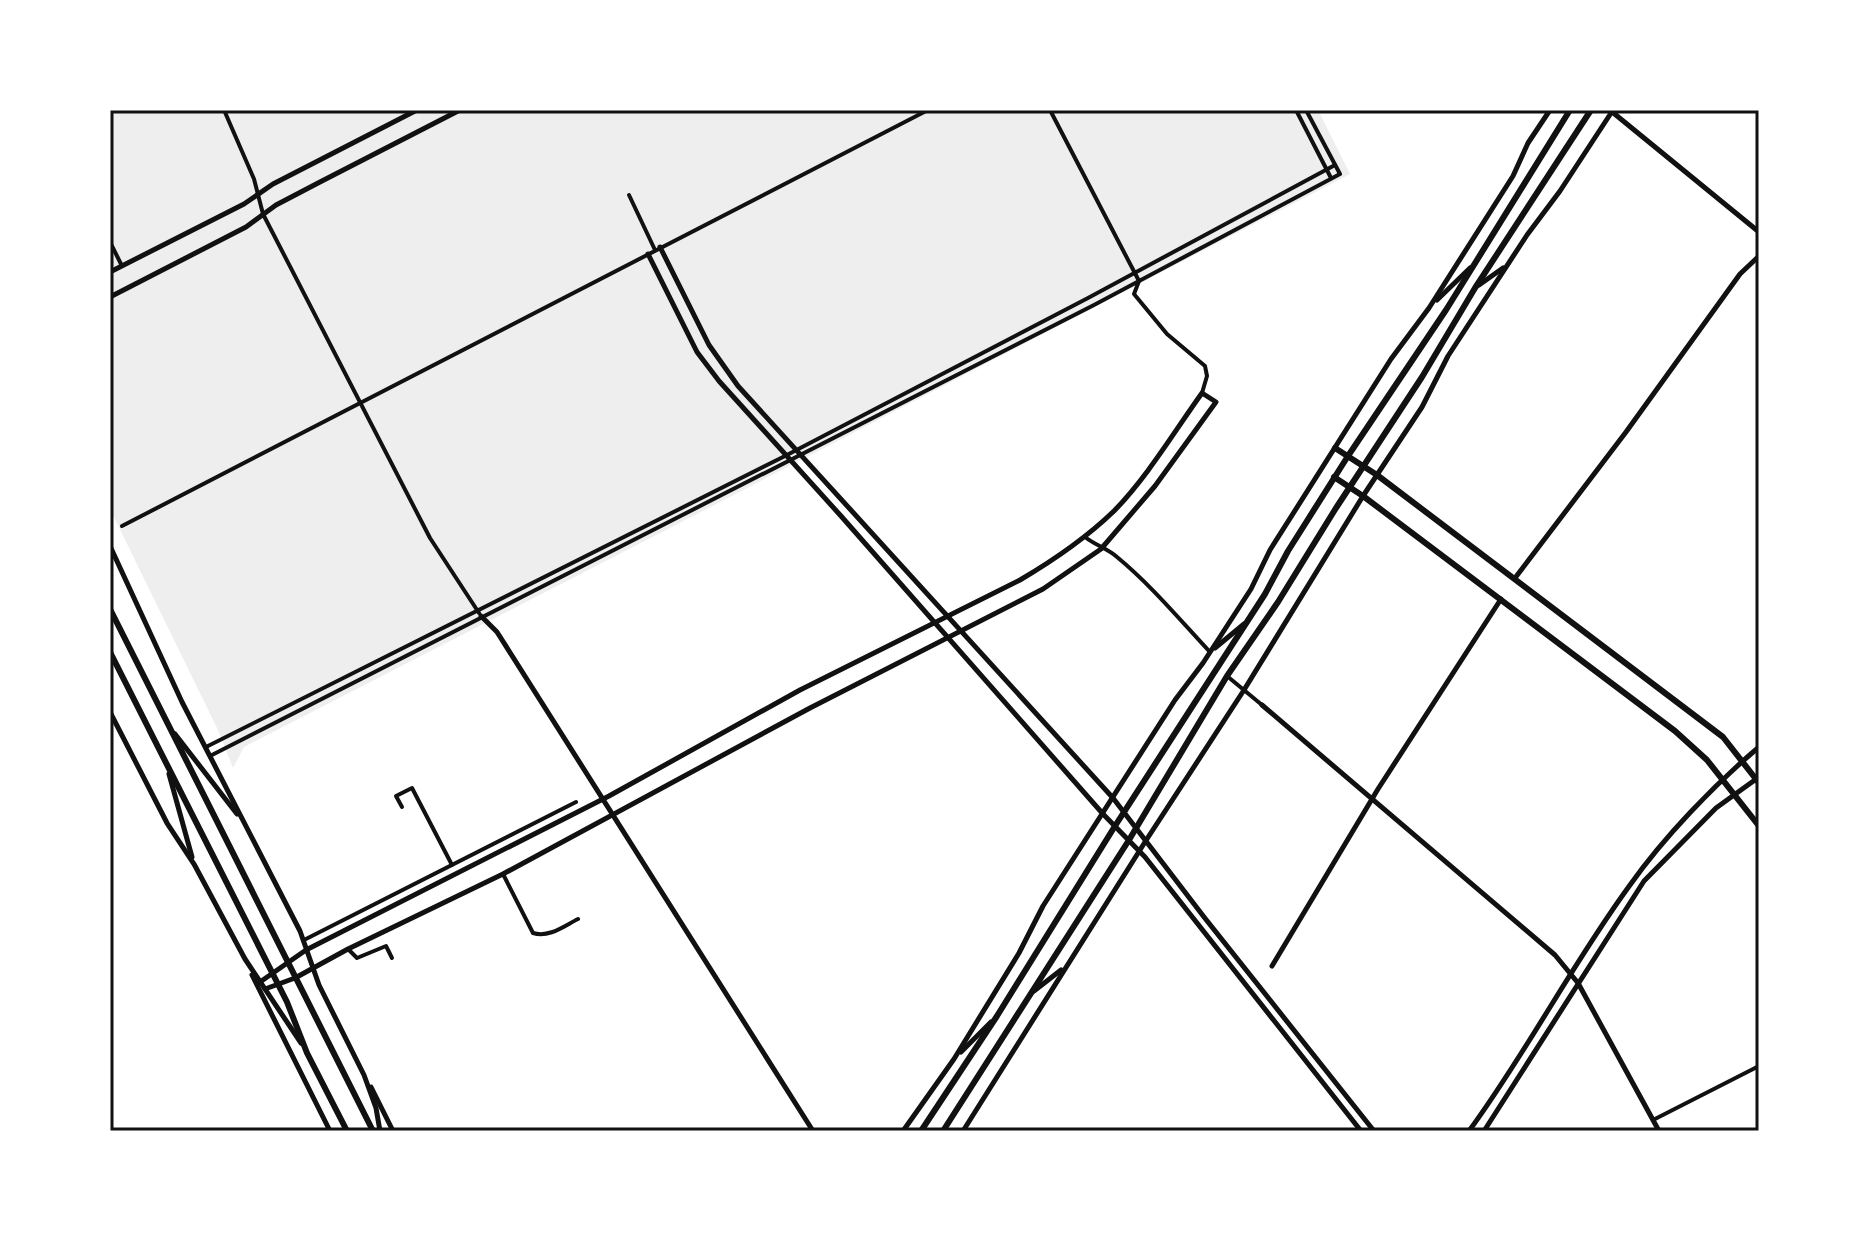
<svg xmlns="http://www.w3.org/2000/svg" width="1869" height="1241" font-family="Overpass,sans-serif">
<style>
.green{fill:#eee}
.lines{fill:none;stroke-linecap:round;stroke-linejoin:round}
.minor{stroke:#111;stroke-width:4}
.tertiary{stroke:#111;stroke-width:5}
.secondary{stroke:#111;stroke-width:5}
.primary{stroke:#111;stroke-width:6}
.neatline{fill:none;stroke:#111;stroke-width:3}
</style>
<rect width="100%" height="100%" fill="#fff"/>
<polygon class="green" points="110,110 1318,110 1350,174 699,513 244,747 233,768 218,730 110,509"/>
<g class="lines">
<g class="minor">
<polyline points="224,110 254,179 263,214 430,538 479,613"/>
<polyline points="1050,110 1139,281 1134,294 1167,334 1205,366 1207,376 1202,393"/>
<polyline points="1296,110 1331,178"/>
<polyline points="629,195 655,250"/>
<polyline points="110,242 122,266"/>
<polyline points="122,526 928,110"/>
<path d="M1085 537C1095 545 1108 549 1117 557 1151 585 1180 620 1210 652"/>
<polyline points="1227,676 1262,705"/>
<polyline points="206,747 785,456 1088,298 1335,165"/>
<polyline points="210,756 1094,305 1340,174 1306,110"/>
<polyline points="402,807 396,796 412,788 452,865"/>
<path d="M503 874 533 933C549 938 564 926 578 919"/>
<polyline points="304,940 576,802"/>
<polyline points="348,949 357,958 386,946 392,958"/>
<polyline points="1653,1120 1759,1066"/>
</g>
<g class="tertiary">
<polyline points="1611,111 1759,232"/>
<polyline points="1479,285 1503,268"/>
<polyline points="1437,300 1470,268"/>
<polyline points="110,546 182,702 300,931 319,985 364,1075 376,1108 380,1131"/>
<polyline points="1515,578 1626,432 1740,274 1759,256"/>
<polyline points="481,616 497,632 813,1131"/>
<polyline points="1215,648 1244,624"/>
<polyline points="1262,705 1555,955 1578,983 1659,1131"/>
<polyline points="110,712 167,823 194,864 245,959 301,1043"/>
<polyline points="175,734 237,814"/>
<polyline points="169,774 192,857"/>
<polyline points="1272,966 1378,789 1501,599"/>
<polyline points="252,975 330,1131"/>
<polyline points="1034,991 1061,970"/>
<polyline points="961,1052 991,1022"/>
<polyline points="371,1087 393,1131"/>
<polyline points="903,1131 954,1059 1019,953 1043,906 1175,700 1203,663 1251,589 1270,550 1391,359 1429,308 1513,176 1528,143 1550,110"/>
<polyline points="963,1131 1145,842 1244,690 1363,496 1422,407 1448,356 1527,235 1560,191 1613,110"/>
</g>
<g class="secondary">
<polyline points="660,247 709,345 738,386 1113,798 1204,917 1374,1131"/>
<polyline points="648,254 697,352 719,381 841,516 1103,814 1145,857 1361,1131"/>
<polyline points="110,272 244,204 273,184 417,110"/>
<polyline points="110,297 246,227 276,205 320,182 460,110"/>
<path d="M260 982 306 950 609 796 800 690 1020 580C1054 560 1085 539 1114 511 1148 476 1174 432 1202 393L1216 402 1155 486 1101 549 1043 589 810 708 503 874 348 949 295 978 265 989"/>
<path d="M1469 1131C1527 1052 1572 964 1630 885 1664 837 1714 785 1759 747"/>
<polyline points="1484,1131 1644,881 1716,808 1759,777"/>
</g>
<g class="primary">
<polyline points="1335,448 1377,475 1723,737 1759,783"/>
<polyline points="1334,477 1363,496 1675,731 1707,760 1759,826"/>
<polyline points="110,609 373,1131"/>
<polyline points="110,652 287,1002 307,1053 347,1131"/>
<polyline points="921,1131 997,1016 1115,826 1265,594 1288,551 1348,456 1446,310 1570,110"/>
<polyline points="943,1131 1129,840 1227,676 1278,602 1336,508 1422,377 1475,288 1591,110"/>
</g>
</g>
<rect width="1869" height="1241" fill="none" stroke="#ffffff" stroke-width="224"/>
<rect x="112" y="112" width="1645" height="1017" class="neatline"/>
</svg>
